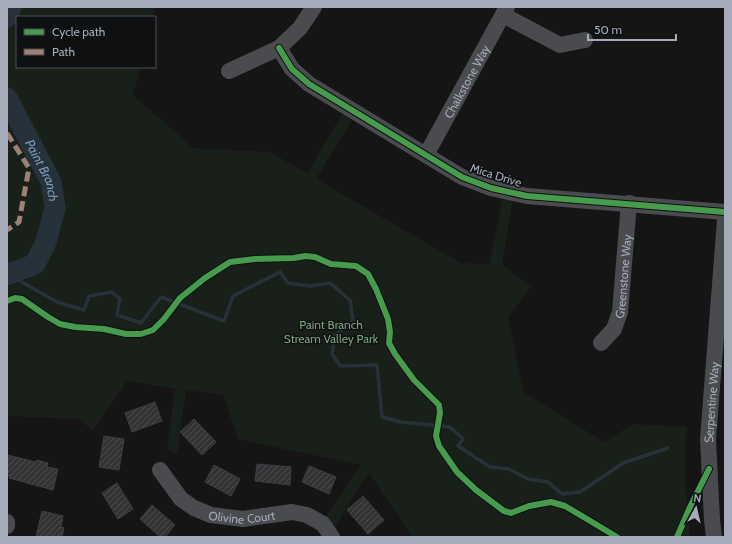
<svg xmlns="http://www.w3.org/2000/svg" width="732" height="544" font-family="Cabin,sans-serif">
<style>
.park{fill:#19201a}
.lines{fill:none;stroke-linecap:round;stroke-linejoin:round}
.stream{stroke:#273139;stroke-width:3.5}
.river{stroke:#273139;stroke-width:21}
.building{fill:url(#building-hatch);stroke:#3e3f42}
.minor{stroke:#494b4f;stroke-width:16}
.quiet{stroke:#9e8076;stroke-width:5;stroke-dasharray:10 5;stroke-linecap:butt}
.cycleway-casing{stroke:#0f1012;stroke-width:8}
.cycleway{stroke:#469c4c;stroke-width:6}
.labels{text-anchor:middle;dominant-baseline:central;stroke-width:3;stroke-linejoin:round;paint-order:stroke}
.street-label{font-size:12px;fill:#a5abb8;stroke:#0f1012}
.park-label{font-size:12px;fill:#7aa57c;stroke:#0f1012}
.water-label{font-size:13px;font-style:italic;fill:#799bb6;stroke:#0f1012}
</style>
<defs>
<pattern id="building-hatch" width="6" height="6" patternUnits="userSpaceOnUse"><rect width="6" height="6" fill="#333335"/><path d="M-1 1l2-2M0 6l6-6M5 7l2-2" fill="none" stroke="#4e4e50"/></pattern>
</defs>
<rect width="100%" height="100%" fill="#151516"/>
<path class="park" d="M7 7H155L153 17H17V67H140L133 95 193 148 270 152 307 173 342 114 352 120 316 179 461 263 489 264 503 197 513 199 502 264 531 287 508 317 523 392 604 442 633 424 687 427C684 464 686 500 690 537H411L407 529 369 473 335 526 325 517 361 465 238 439 223 395 186 390 177 454 167 448 175 389 127 381 93 431 79 419 7 416Z"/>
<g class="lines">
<polyline class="stream" points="8,274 57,302 84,310 89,296 112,292 120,299 117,315 141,323 161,297 224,321 233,296 280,272 288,283 310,286 330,283 350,300 353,321 335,335 332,354 340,366 377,365 382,417 401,422 450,427 463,439 458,446 490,467 509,469 528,479 548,482 562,494 580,492 623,463 668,448"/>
<g class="river">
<polyline points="7,17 11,7"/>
<path id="s1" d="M7 98 51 182 55 208 46 242 35 264 7 275"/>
</g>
</g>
<g class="building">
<polygon points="155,402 162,421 132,432 125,413"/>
<polygon points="194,419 216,442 202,455 180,432"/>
<polygon points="104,436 124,439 119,470 99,467"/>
<polygon points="7,455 36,462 37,460 48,463 47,467 58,469 53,490 9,478 10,476 7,475"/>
<polygon points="257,464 291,467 290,485 255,481"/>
<polygon points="214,465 240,479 231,496 205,482"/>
<polygon points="309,466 336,477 329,494 302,482"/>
<polygon points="117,483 133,509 118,519 102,493"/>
<polygon points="363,496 384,520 368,534 347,510"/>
<polygon points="152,505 175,525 165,537 160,537 140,519"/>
<polygon points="42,511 63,516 61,527 64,528 62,537 36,537"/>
</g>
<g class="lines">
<g class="minor">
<polyline points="503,15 560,45 585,40"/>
<polyline points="279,48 292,69 309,84 462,177 491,188 527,196 725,212"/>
<polyline points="229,71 279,48 300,28 314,7"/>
<path id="s2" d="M426 155 507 7"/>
<path id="s3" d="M601 343 614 329 620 312 629 203"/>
<path id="s4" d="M160 470 181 499 194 508 211 515 243 519 292 512 307 515 323 524 332 537"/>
<polyline points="7,522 7,526"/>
<path id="s5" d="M714 537 712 520 708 439 725 220"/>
</g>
<polyline class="quiet" points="7,133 29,168 19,222 7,230"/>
<g class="cycleway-casing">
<g id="cycleway">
<polyline points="279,48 292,69 309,84 462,177 491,188 527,196 725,212"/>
<polyline points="7,301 15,298 22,299 48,317 60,324 75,327 104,329 126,334 141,334 153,330 164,319 180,298 205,278 230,262 255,259 294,258 305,256 315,257 331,264 356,266 368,274 376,289 388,319 390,332 389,343 395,354 414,380 439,405 440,413 436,436 439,446 457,472 476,490 504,511 511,513 529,506 551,502 565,506 617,537"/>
<polyline points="677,537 690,507 709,469"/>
</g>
</g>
<use href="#cycleway" class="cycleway"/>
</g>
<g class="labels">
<g class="street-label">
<text stroke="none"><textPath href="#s2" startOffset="84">Chalkstone Way</textPath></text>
<text transform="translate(496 175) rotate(17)">Mica Drive</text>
<text stroke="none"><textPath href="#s3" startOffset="73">Greenstone Way</textPath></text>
<text stroke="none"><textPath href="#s5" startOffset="135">Serpentine Way</textPath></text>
<text stroke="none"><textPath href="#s4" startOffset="101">Olivine Court</textPath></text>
</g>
<g class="park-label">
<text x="331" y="324">Paint Branch<tspan x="331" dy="14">Stream Valley Park</tspan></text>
</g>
<g class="water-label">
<text stroke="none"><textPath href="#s1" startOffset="81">Paint Branch</textPath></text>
</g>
</g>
<rect width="732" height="544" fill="none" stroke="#a5abb8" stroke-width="16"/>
<rect x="16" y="16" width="140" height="52" fill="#0f1012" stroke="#4b4e54"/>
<rect x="24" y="29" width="20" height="6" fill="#469c4c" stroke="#4b4e54"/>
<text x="52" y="36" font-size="12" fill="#a5abb8">Cycle path</text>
<rect x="24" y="49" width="20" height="6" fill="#9e8076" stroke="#4b4e54"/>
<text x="52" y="56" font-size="12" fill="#a5abb8">Path</text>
<g transform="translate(696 508) rotate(8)" stroke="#0f1012" stroke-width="3" paint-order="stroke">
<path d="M0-3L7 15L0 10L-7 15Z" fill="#a5abb8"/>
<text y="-6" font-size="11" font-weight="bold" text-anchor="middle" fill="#a5abb8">N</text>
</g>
<path d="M588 34v6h88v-6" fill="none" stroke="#a5abb8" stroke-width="2"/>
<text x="594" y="34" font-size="12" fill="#a5abb8" stroke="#0f1012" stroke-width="3" paint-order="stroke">50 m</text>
</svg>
